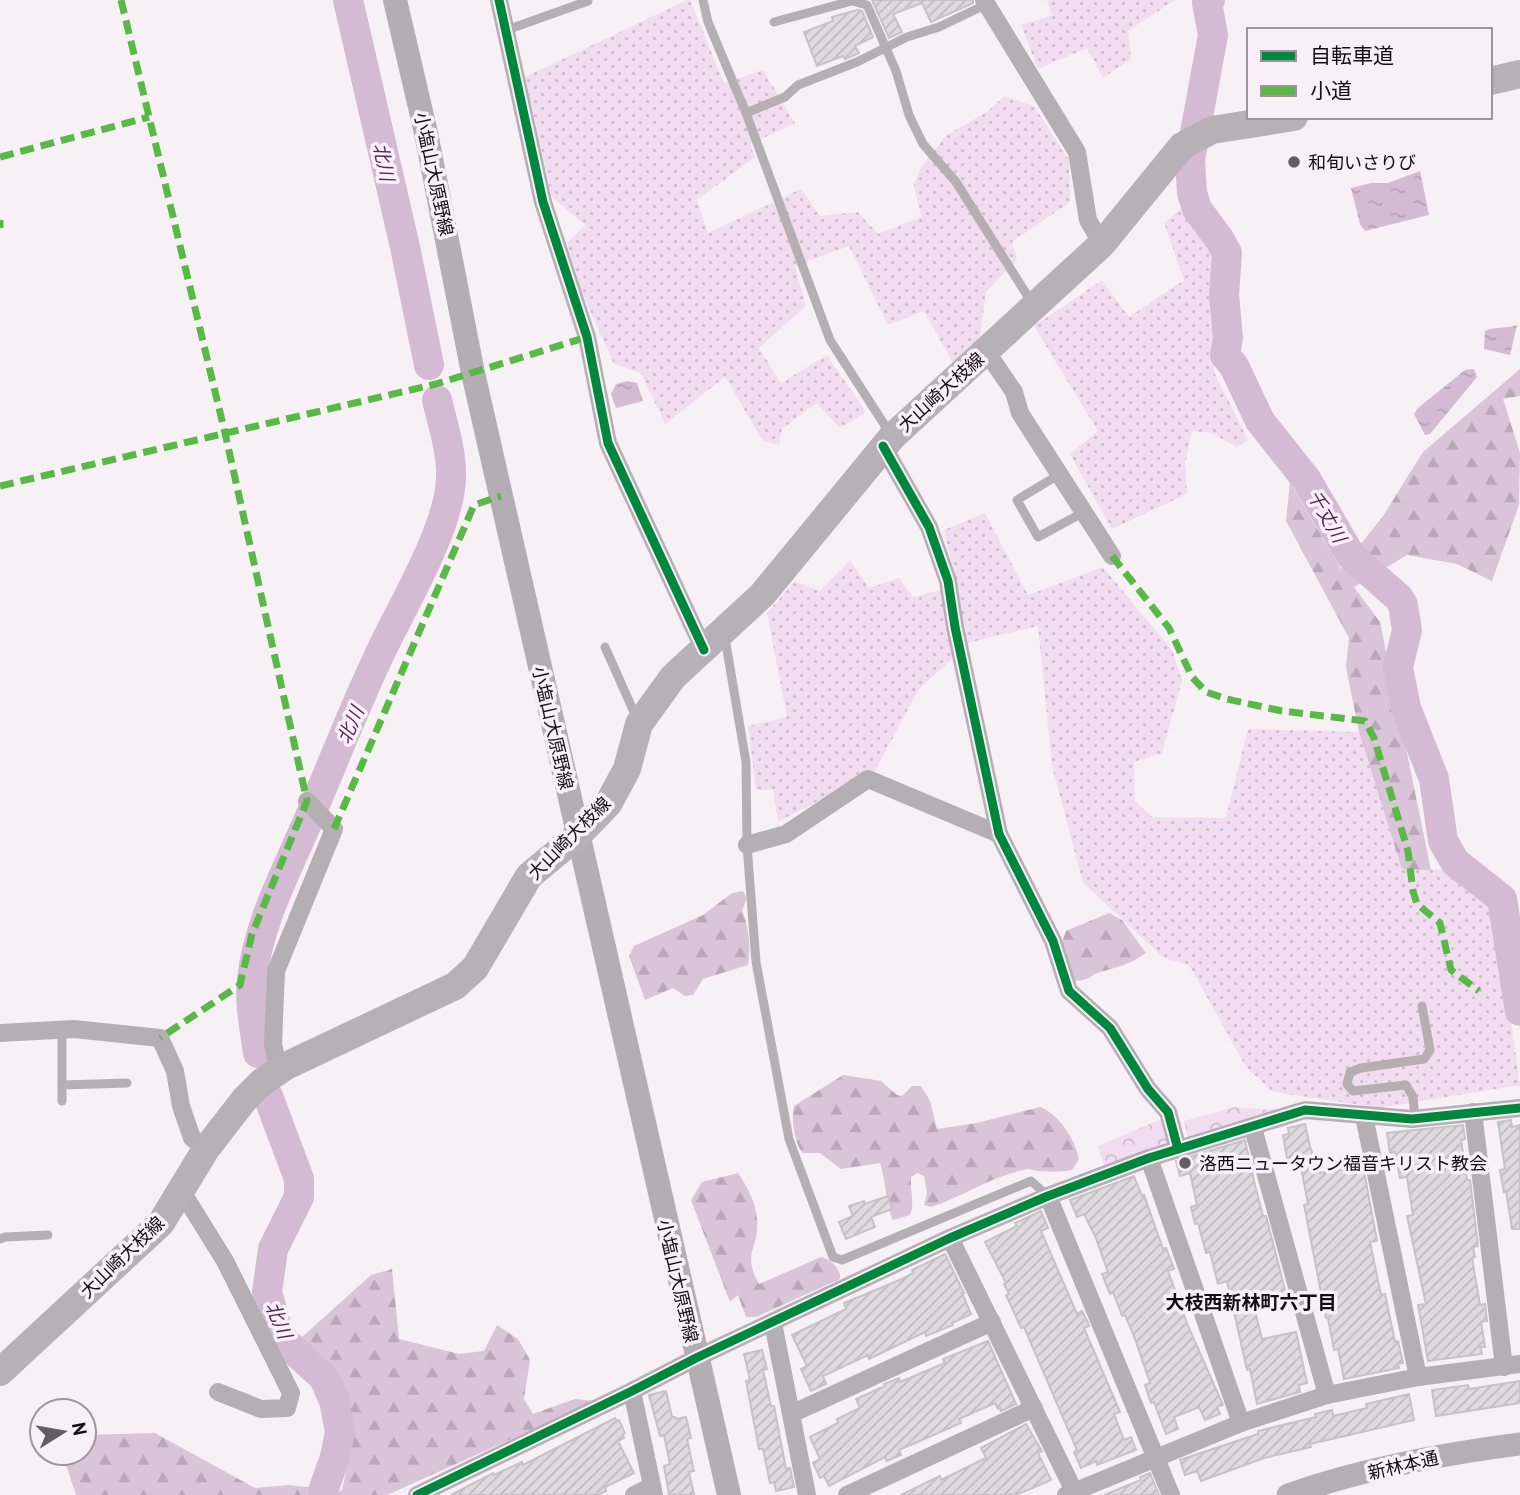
<svg xmlns="http://www.w3.org/2000/svg" width="1520" height="1495" font-family="'PT Sans','Noto Sans JP',sans-serif">
<style>
.grass{fill:url(#grass-dots)}
.forest{fill:url(#forest-firs)}
.park{fill:url(#park-crowns)}
.water{fill:url(#water-ripples)}
.lines{fill:none;stroke-linecap:round;stroke-linejoin:round}
.stream{stroke:#d5bad3;stroke-width:5}
.river{stroke:#d5bad3;stroke-width:30}
.building{fill:url(#building-hatch);stroke:#c6c2c6;stroke-width:2}
.service{stroke:#b5afb4;stroke-width:9}
.minor{stroke:#b5afb4;stroke-width:18}
.tertiary{stroke:#b5afb4;stroke-width:23}
.secondary{stroke:#b4aeb4;stroke-width:24}
.primary{stroke:#b7b1b7;stroke-width:28}
.quiet{stroke:#58b947;stroke-width:7;stroke-dasharray:14 7;stroke-linecap:butt}
.cycleway-casing{stroke:#f9eff8;stroke-width:13}
.cycleway{stroke:#00873e;stroke-width:9}
.poi-dot{fill:#625d61;stroke:#f9eff8;stroke-width:2.5}
.labels{text-anchor:middle;dominant-baseline:central;stroke-width:7;stroke-linejoin:round;paint-order:stroke}
.poi-label{font-size:18px;fill:#120e11;stroke:#f9eff8;text-anchor:start}
.street-label{font-size:18px;fill:#120e11;stroke:#f9eff8}
.water-label{font-size:19px;font-style:italic;fill:#542854;stroke:#f9eff8}
.neighbourhood-label{font-size:19px;font-weight:bold;fill:#120e11;stroke:#f9eff8}
</style>
<defs>
<pattern id="grass-dots" width="8" height="8" patternUnits="userSpaceOnUse" patternTransform="scale(1.75)"><rect width="8" height="8" fill="#f2ddf0"/><path d="M2 2h.1M6 6h.1" fill="none" stroke="#cebccd" stroke-width="1.8" stroke-linecap="round"/></pattern>
<pattern id="forest-firs" width="22" height="20" patternUnits="userSpaceOnUse" patternTransform="scale(1.75)"><rect width="22" height="20" fill="#dac4d8"/><path d="M5 1l3.5 6h-7zM16 11l3.5 6h-7z" fill="#baa7b8"/></pattern>
<pattern id="park-crowns" width="20" height="18" patternUnits="userSpaceOnUse" patternTransform="scale(1.75)"><rect width="20" height="18" fill="#f2ddf0"/><path d="M2 6a3 3 0 1 1 6 0M12 15a3 3 0 1 1 6 0" fill="none" stroke="#cebccd"/></pattern>
<pattern id="water-ripples" width="26" height="14" patternUnits="userSpaceOnUse" patternTransform="scale(1.75)"><rect width="26" height="14" fill="#d5bad3"/><path d="M2 4q2-2 4 0t4 0M15 11q2-2 4 0t4 0" fill="none" stroke="#b69fb4"/></pattern>
<pattern id="building-hatch" width="6" height="6" patternUnits="userSpaceOnUse" patternTransform="scale(1.75)"><rect width="6" height="6" fill="#dfdade"/><path d="M-1 1l2-2M0 6l6-6M5 7l2-2" fill="none" stroke="#bebabd"/></pattern>
</defs>
<rect width="100%" height="100%" fill="#f7f1f6"/>
<g class="grass">
<polygon points="687,0 690,0 724,83 763,70 795,123 750,144 755,157 697,200 708,233 801,189 820,216 858,212 878,234 921,217 914,185 921,167 947,135 987,112 1004,96 1034,106 1069,160 1070,202 1012,242 1017,260 986,292 979,343 954,365 924,311 888,325 849,246 795,266 806,306 759,348 781,383 827,355 866,412 840,428 817,403 782,429 779,445 763,441 725,377 665,424 641,373 614,364 578,284 567,243 585,225 552,197 525,77"/>
<polygon points="1047,0 1175,0 1128,31 1131,59 1103,78 1087,48 1038,69 1021,25 1052,15"/>
<polygon points="1184,206 1216,252 1214,372 1248,440 1237,447 1212,433 1192,431 1185,464 1187,494 1112,529 1070,454 1098,431 1034,326 1102,280 1129,317 1184,280 1164,223"/>
<polygon points="985,513 1028,595 1103,567 1172,650 1182,681 1162,753 1134,762 1135,801 1152,817 1226,818 1248,729 1359,732 1402,868 1447,870 1495,906 1520,1085 1380,1108 1273,1092 1246,1067 1189,965 1164,958 1083,883 1052,766 1038,626 971,642 919,689 875,771 778,822 773,790 756,790 748,726 787,717 767,613 795,581 820,591 850,560 869,588 899,578 913,597 957,586 944,530"/>
</g>
<g class="forest">
<polygon points="1520,369 1520,396 1503,399 1520,453 1519,505 1492,581 1457,564 1407,555 1354,587 1380,622 1431,870 1402,869 1359,732 1346,667 1349,638 1286,521 1290,482 1341,569 1383,516 1423,452"/>
<path d="M743 891 747 899 742 910C749 929 751 945 748 965L703 979 693 995 685 996 673 988 645 1000 629 956 634 946 703 915 732 893Z"/>
<path d="M1109 913 1122 920 1146 953C1131 964 1118 967 1100 972 1089 976 1090 980 1075 981L1060 948 1066 931Z"/>
<path d="M843 1075 881 1081 897 1095 902 1096 912 1086H921L930 1101 937 1129 977 1123 1040 1107C1059 1114 1075 1139 1079 1159L1072 1170C1062 1172 1049 1172 1039 1171 1033 1171 1030 1168 1023 1170 990 1177 962 1197 931 1207L924 1205 927 1193 924 1176 917 1173 911 1177C910 1191 915 1203 910 1215L893 1220C886 1207 886 1180 880 1163L841 1169 820 1153H802C794 1140 791 1121 794 1106Z"/>
<path d="M738 1173C747 1186 756 1203 757 1219 760 1248 741 1252 759 1284L821 1257C831 1259 841 1269 840 1279L756 1317H746L738 1295 730 1302 691 1200 702 1182Z"/>
<polygon points="392,1269 399,1339 459,1354 484,1351 497,1325 518,1339 530,1360 524,1399 533,1414 575,1399 596,1401 387,1495 76,1495 62,1453 84,1453 84,1435 155,1433 255,1488 289,1485 342,1491 348,1460 315,1396 302,1337 371,1275"/>
</g>
<g class="park">
<polygon points="1235,1107 1299,1112 1189,1143 1184,1121"/>
<polygon points="1166,1117 1174,1148 1106,1171 1098,1146"/>
</g>
<g class="water">
<polygon points="1420,171 1429,215 1365,231 1360,224 1351,188 1371,183 1388,183"/>
<path d="M1517 325 1510 355 1484 349 1485 331C1495 326 1506 329 1517 325Z"/>
<polygon points="1474,369 1477,377 1430,434 1425,435 1414,414 1418,408 1465,370"/>
<polygon points="627,381 637,383 643,401 616,408 611,394 616,384"/>
</g>
<g class="lines">
<polyline class="stream" points="1205,0 1207,3"/>
<g class="river">
<polyline points="348,0 405,247 429,365"/>
<polyline points="1210,0 1207,3 1213,35 1190,160 1192,193 1197,209 1220,240 1227,253 1224,295 1228,338 1225,355 1234,366 1260,421 1306,479 1351,556 1399,598 1403,605 1407,630 1398,667 1406,708 1434,779 1443,841 1455,862 1502,899 1520,1011"/>
<path d="M258 1053C255 1030 249 1003 252 979 258 926 283 878 304 830 333 765 357 698 389 635 410 593 450 523 451 478 452 452 443 425 437 400"/>
<polyline points="268,1096 299,1179 299,1197 273,1249 267,1292 277,1328 284,1341 323,1377 333,1395 340,1432 335,1457 323,1491 324,1495"/>
</g>
</g>
<g class="building">
<polygon points="872,0 973,0 973,3 931,22 922,3 893,14 902,32 889,38"/>
<polygon points="857,10 862,11 873,37 855,46 859,53 845,59 843,56 817,66 804,32 833,21 832,17"/>
<polygon points="1511,1120 1512,1127 1520,1125 1520,1229 1512,1229 1506,1191 1504,1192 1500,1170 1505,1169 1498,1122"/>
<polygon points="1305,1124 1310,1146 1313,1156 1317,1156 1320,1173 1363,1166 1377,1241 1370,1242 1381,1295 1385,1294 1395,1342 1398,1341 1403,1363 1398,1364 1399,1368 1344,1379 1338,1349 1334,1350 1328,1318 1326,1318 1304,1205 1308,1204 1300,1162 1288,1164 1283,1135 1289,1134 1288,1128"/>
<polygon points="1463,1125 1465,1139 1461,1140 1467,1180 1470,1180 1478,1246 1473,1247 1475,1257 1472,1258 1480,1305 1485,1304 1487,1321 1481,1322 1485,1347 1480,1347 1482,1354 1428,1361 1418,1305 1426,1304 1407,1216 1413,1215 1407,1177 1400,1178 1395,1152 1390,1153 1387,1133"/>
<polygon points="1245,1140 1254,1181 1263,1216 1266,1216 1286,1294 1253,1303 1262,1339 1296,1332 1307,1383 1299,1385 1300,1392 1257,1404 1250,1369 1247,1370 1227,1281 1218,1284 1210,1252 1206,1253 1198,1223 1195,1224 1191,1207 1197,1205 1190,1173 1180,1176 1176,1161"/>
<polygon points="1134,1176 1142,1196 1144,1195 1163,1249 1166,1248 1174,1269 1168,1271 1188,1326 1223,1405 1217,1407 1220,1414 1205,1420 1199,1407 1174,1417 1178,1429 1166,1434 1154,1402 1151,1403 1145,1385 1150,1383 1134,1336 1125,1315 1122,1316 1113,1292 1110,1294 1102,1274 1108,1272 1095,1236 1084,1214 1077,1217 1070,1200"/>
<polygon points="888,1196 892,1209 871,1217 875,1227 846,1239 839,1222 853,1216 849,1206 864,1201 865,1204"/>
<polygon points="1041,1211 1048,1228 1041,1231 1077,1314 1082,1311 1088,1323 1089,1326 1084,1328 1120,1412 1114,1414 1124,1440 1131,1437 1136,1450 1097,1465 1096,1461 1081,1468 1074,1452 1077,1450 1024,1327 1021,1328 1006,1295 1009,1294 1004,1284 1006,1283 985,1242 1017,1226 1015,1223"/>
<polygon points="945,1254 964,1293 962,1293 971,1314 952,1323 953,1325 926,1336 925,1332 869,1359 868,1355 823,1376 826,1384 811,1391 801,1369 807,1366 792,1335 846,1309 844,1303 902,1279 913,1273 912,1270"/>
<polygon points="988,1341 1016,1404 1001,1411 1000,1408 998,1409 995,1403 959,1419 961,1423 899,1450 901,1455 887,1461 885,1457 829,1486 824,1476 820,1478 813,1463 820,1459 810,1437 838,1423 837,1419 860,1408 856,1399 885,1386 884,1384 899,1378 900,1382 945,1363 943,1359"/>
<polygon points="762,1350 767,1369 763,1370 771,1406 774,1406 786,1469 790,1468 794,1487 776,1491 774,1482 770,1483 763,1449 759,1449 746,1381 750,1380 744,1354"/>
<polygon points="1520,1381 1520,1403 1436,1416 1432,1390 1468,1385 1469,1389"/>
<polygon points="666,1391 672,1417 675,1417 676,1419 686,1417 691,1438 687,1439 694,1471 689,1472 694,1495 669,1495 664,1466 670,1464 664,1435 660,1436 649,1395"/>
<polygon points="1409,1394 1414,1420 1310,1444 1311,1447 1264,1458 1201,1481 1197,1471 1185,1475 1180,1460 1258,1434 1258,1431 1316,1417 1315,1414 1332,1410 1333,1416 1367,1408 1366,1404"/>
<polygon points="615,1418 617,1421 619,1420 625,1433 623,1434 624,1438 618,1441 634,1473 605,1487 606,1491 598,1495 451,1495 493,1473 494,1475 522,1462 523,1465"/>
<polygon points="1026,1424 1042,1451 1038,1453 1051,1480 1016,1495 901,1495 940,1476 941,1480 986,1458 981,1448"/>
<polygon points="1150,1473 1159,1495 1104,1495 1141,1480 1140,1477"/>
</g>
<g class="lines">
<g class="service">
<polyline points="703,0 708,22 746,113 830,340 891,435"/>
<polyline points="774,22 852,1 867,5 896,71 909,115 923,144 956,182 1032,303"/>
<polyline points="504,31 588,1"/>
<polyline points="746,113 785,97 798,85 857,62 907,37 939,27 987,4"/>
<polyline points="1060,474 1017,500 1038,537 1084,512"/>
<polyline points="725,638 746,762 747,845 756,962 789,1139 833,1257 842,1260 1031,1181 1048,1196"/>
<polyline points="605,647 637,719"/>
<polyline points="62,1030 62,1101"/>
<polyline points="62,1085 127,1083"/>
<polyline points="1415,1118 1413,1097 1406,1085 1353,1091 1347,1084 1350,1072 1361,1068 1424,1059 1430,1050 1422,1006"/>
<polyline points="0,1239 5,1237 48,1235"/>
</g>
<g class="minor">
<polyline points="499,0 543,202 587,337 608,443 704,650"/>
<polyline points="984,0 1077,152 1088,220 1102,244"/>
<polyline points="986,351 1014,392 1020,413 1112,556"/>
<polyline points="883,446 929,527 948,581 955,627 999,834 1053,941 1069,991 1110,1028 1148,1089 1168,1112 1178,1149"/>
<polyline points="747,845 786,834 868,779 999,834"/>
<polyline points="0,1033 74,1029 160,1038 175,1071 181,1106 192,1138 206,1149"/>
<polyline points="279,1071 273,1044 276,971 334,829 307,801"/>
<polyline points="1473,1112 1504,1367"/>
<polyline points="1364,1116 1418,1377"/>
<polyline points="1253,1128 1327,1395"/>
<polyline points="1149,1158 1241,1423"/>
<polyline points="181,1190 225,1261 291,1393 287,1408 261,1409 218,1392"/>
<polyline points="1048,1196 1171,1495"/>
<polyline points="950,1238 1074,1491"/>
<polyline points="773,1323 807,1495"/>
<polyline points="632,1391 654,1495"/>
<polyline points="791,1414 992,1322"/>
<polyline points="417,1495 632,1391 696,1358 950,1238 1048,1196 1149,1158 1305,1110 1412,1119 1520,1108"/>
<polyline points="634,1495 652,1486"/>
<polyline points="847,1495 1034,1408"/>
<polyline points="1066,1495 1241,1423 1327,1395 1418,1377 1520,1364"/>
</g>
<path class="tertiary" d="M1288 1495C1362 1469 1442 1454 1520 1444"/>
<polyline class="secondary" points="395,0 426,133 473,373 729,1495"/>
<g class="primary">
<polyline points="1490,81 1520,74"/>
<polyline points="0,1372 161,1223 206,1149 244,1100 262,1082 286,1066 455,986 475,968 529,876 577,836 608,804 627,769 639,724 673,677 762,595 892,437 1102,244 1182,146 1212,130 1294,117"/>
</g>
<g class="quiet">
<polyline points="121,0 225,433 307,801 252,934 240,985 160,1038"/>
<polyline points="0,157 149,117"/>
<polyline points="0,220 0,228"/>
<polyline points="0,486 436,384 587,337"/>
<polyline points="1112,556 1169,628 1192,677 1206,692 1227,699 1282,711 1365,721 1374,738 1408,851 1413,891 1417,904 1440,923 1451,970 1479,991"/>
<polyline points="334,829 474,505 501,496"/>
</g>
<g class="cycleway-casing">
<g id="cycleway">
<polyline points="499,0 543,202 587,337 608,443 704,650"/>
<polyline points="883,446 929,527 948,581 955,627 999,834 1053,941 1069,991 1110,1028 1148,1089 1168,1112 1178,1149"/>
<polyline points="417,1495 632,1391 696,1358 950,1238 1048,1196 1149,1158 1305,1110 1412,1119 1520,1108"/>
</g>
</g>
<use href="#cycleway" class="cycleway"/>
</g>
<g class="poi-dot">
<circle cx="1294" cy="162" r="7"/>
<circle cx="1185" cy="1163" r="7"/>
</g>
<g class="labels">
<g class="poi-label">
<text x="1308" y="162">和旬いさりび</text>
<text x="1199" y="1163">洛西ニュータウン福音キリスト教会</text>
</g>
<g class="street-label">
<text transform="translate(434 174) rotate(78)">小塩山大原野線</text>
<text transform="translate(941 392) rotate(-42)">大山崎大枝線</text>
<text transform="translate(553 728) rotate(77)">小塩山大原野線</text>
<text transform="translate(569 838) rotate(-45)">大山崎大枝線</text>
<text transform="translate(122 1257) rotate(-44)">大山崎大枝線</text>
<text transform="translate(678 1281) rotate(77)">小塩山大原野線</text>
<text transform="translate(1403 1465) rotate(-13)">新林本通</text>
</g>
<g class="water-label">
<text transform="translate(384 162) rotate(78)">北川</text>
<text transform="translate(1327 516) rotate(60)">千丈川</text>
<text transform="translate(350 725) rotate(-66)">北川</text>
<text transform="translate(279 1320) rotate(67)">北川</text>
</g>
<g class="neighbourhood-label">
<text x="1251" y="1302">大枝西新林町六丁目</text>
</g>
</g>
<rect x="1247" y="28" width="245" height="91" fill="#f9eff8" stroke="#9d959c" stroke-width="2"/>
<rect x="1261" y="51" width="35" height="10" fill="#00873e" stroke="#9d959c" stroke-width="2"/>
<text x="1310" y="63" font-size="21" fill="#120e11">自転車道</text>
<rect x="1261" y="86" width="35" height="10" fill="#58b947" stroke="#9d959c" stroke-width="2"/>
<text x="1310" y="98" font-size="21" fill="#120e11">小道</text>
<g transform="translate(63 1432) rotate(79)"><circle r="33" fill="#f9eff8" stroke="#9d959c" stroke-width="2"/>
<path d="M0-5L12 26L0 18L-12 26Z" fill="#625d61"/>
<text y="-10" font-size="19" font-weight="bold" text-anchor="middle" fill="#120e11">N</text>
</g>
</svg>
